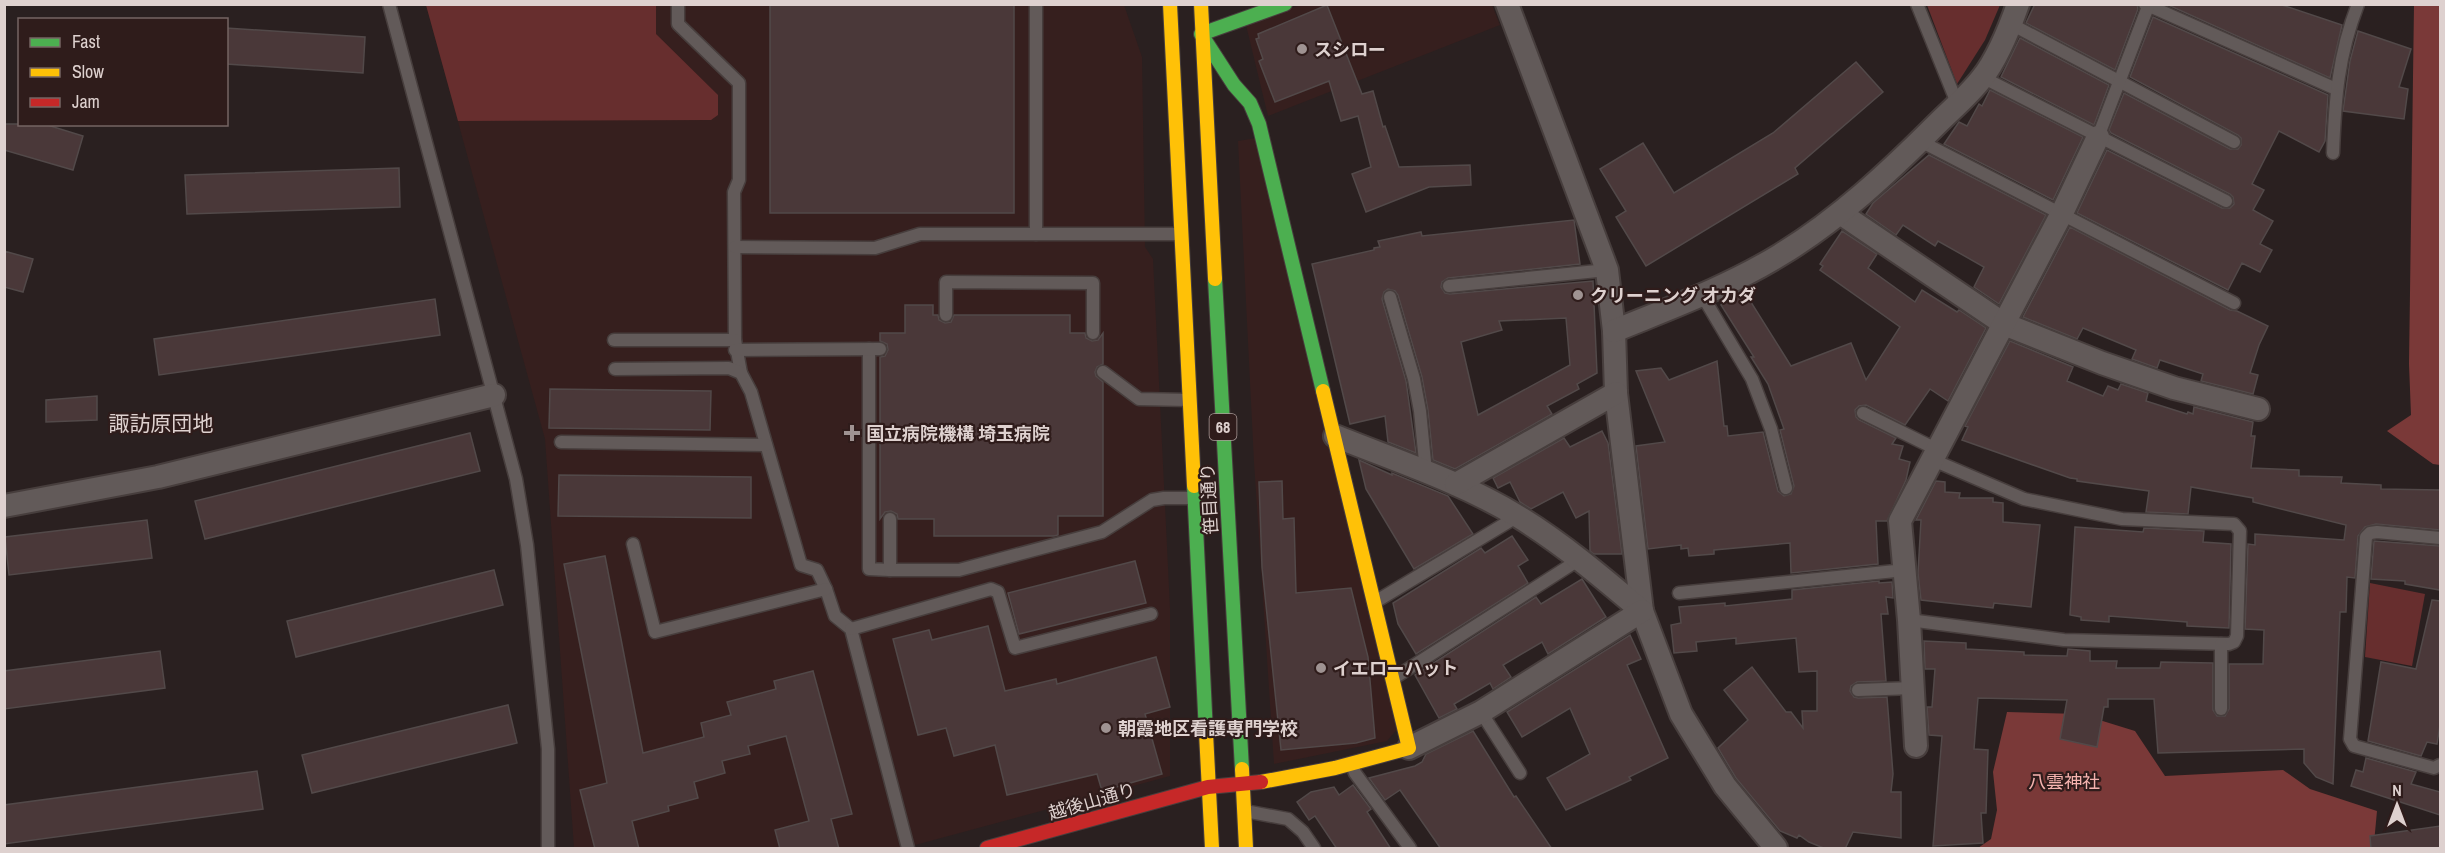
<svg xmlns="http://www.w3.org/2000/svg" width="2445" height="853" font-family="'Archivo Narrow','Noto Sans JP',sans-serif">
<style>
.built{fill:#361f1e}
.green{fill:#672e2e}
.forest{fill:#7a3938}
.building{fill:#4a3839;stroke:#524949;stroke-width:1.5;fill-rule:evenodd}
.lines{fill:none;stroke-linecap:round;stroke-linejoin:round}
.lane-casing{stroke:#473e3d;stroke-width:15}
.street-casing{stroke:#473e3d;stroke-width:26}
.fast-casing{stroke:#473e3d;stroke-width:16}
.slow-casing{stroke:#473e3d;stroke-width:16}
.jam-casing{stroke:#473e3d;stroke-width:16}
.lane{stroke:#625a59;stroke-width:12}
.street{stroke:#625a59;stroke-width:22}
.fast{stroke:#4caf50;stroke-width:14}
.slow{stroke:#ffc107;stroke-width:14}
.jam{stroke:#c62828;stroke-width:14}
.poi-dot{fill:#9f9392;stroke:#2f1c1b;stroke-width:2}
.labels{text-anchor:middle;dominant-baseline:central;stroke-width:4.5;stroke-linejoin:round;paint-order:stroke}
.shield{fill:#2f1c1b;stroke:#aa9b99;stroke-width:1.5}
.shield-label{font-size:16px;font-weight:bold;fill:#ded1cf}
.poi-label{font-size:18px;font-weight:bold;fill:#ded1cf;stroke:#2f1c1b;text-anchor:start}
.street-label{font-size:18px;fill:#ded1cf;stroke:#2f1c1b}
.park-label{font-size:18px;fill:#f6b3af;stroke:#2f1c1b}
.quarter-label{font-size:21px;fill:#ded1cf;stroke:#2f1c1b}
</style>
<rect width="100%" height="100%" fill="#2a2020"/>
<g class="built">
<polygon points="1303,4 1492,5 1500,25 1268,116 1246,25"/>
<polygon points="426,5 1124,5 1142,57 1145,247 1153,259 1170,608 1170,776 904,848 574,848 545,439"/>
<polygon points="1256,138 1399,727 1387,741 1274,764 1254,462 1238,141"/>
</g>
<g class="green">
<polygon points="426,5 656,5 656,34 718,95 718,115 711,120 458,121"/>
<polygon points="1927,5 2000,5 1985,40 1957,84"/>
<polygon points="2370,583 2425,594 2412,666 2365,657"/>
</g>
<g class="forest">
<polygon points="2414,5 2440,5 2440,465 2433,464 2387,431 2411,415 2409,364"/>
<polygon points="2007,712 2080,714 2135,731 2165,776 2283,770 2310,789 2377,811 2374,843 2378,848 1978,848 1991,839 1997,810 1993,772"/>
</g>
<g class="building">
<rect x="770" y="4" width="244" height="209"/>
<polygon points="2035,4 2137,4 2138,9 2115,70 2026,23"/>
<polygon points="2166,4 2279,4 2342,25 2330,78"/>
<polygon points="1327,5 1362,94 1373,91 1383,127 1385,126 1399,167 1470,165 1471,185 1429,187 1366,212 1352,174 1371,167 1358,116 1341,121 1329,81 1275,102 1259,61 1263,59 1256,39 1259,38 1258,34"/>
<polygon points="2153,17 2328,95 2325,141 2319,152 2279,131 2252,184 2264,190 2253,210 2273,221 2260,244 2272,250 2260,272 2242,263 2228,290 2077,213 2107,150 2222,208 2230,208 2234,204 2233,197 2230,194 2111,133 2109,130 2124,93 2230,149 2238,149 2241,145 2241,138 2238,135 2130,77"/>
<polygon points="226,28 365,37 363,73 226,64"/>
<polygon points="2358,31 2411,49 2399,87 2408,89 2404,119 2343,111 2350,61"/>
<polygon points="2020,38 2109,85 2094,125 2001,77"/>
<polygon points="1856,62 1883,92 1795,168 1798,174 1646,266 1616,217 1626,211 1600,169 1643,143 1674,193 1773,133"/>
<polygon points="1990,90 2083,137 2053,200 1944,144 1959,122 1967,126 1979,104 1982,106"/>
<polygon points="4,124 44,124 83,136 73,170 4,150"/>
<polygon points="1929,155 2046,215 1999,304 1974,287 1984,267 1938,241 1935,246 1903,225 1896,235 1866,214 1873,203"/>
<polygon points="399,168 400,207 187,214 185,175"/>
<path d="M1574 220 1580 264 1448 278 1442 282 1441 287 1445 293 1450 294 1593 281 1597 373 1577 384 1579 389 1547 406 1552 414 1455 469 1433 460 1428 410 1422 377 1398 295 1395 291 1388 289 1384 292 1382 299 1406 381 1416 453 1388 442 1385 416 1350 424 1312 264 1374 250V248L1380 247 1378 241 1421 232 1422 236ZM1566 318 1570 365 1478 415 1461 342 1502 330 1499 321Z"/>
<polygon points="2070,227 2230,310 2237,311 2268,326 2259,345 2250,373 2258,375 2253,394 2201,381 2203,374 2160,360 2157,368 2132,359 2136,350 2083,328 2077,339 2023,317"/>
<polygon points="1842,231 1877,254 1868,268 1915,302 1922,290 1957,312 1959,310 1986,328 1948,401 1930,389 1905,425 1866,405 1859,406 1855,410 1856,417 1859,420 1896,438 1892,444 1903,446 1899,459 1910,462 1906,480 1887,521 1876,521 1878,564 1791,573 1790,543 1714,550 1714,554 1689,556 1688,548 1681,549 1681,545 1648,549 1636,446 1665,442 1636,371 1661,368 1669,380 1717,361 1724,426 1727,426 1728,436 1763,432 1778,491 1784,496 1791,494 1794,486 1780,430 1784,429 1768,384 1751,357 1754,357 1721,305 1744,291 1791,366 1851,343 1866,380 1900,327 1820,270 1823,266 1820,264"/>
<polygon points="4,251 33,259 23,292 4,287"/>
<polygon points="435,299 440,335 159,375 154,339"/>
<polygon points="905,305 933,305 933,315 938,315 939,320 945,323 951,322 954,315 1070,315 1070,333 1085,333 1086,338 1092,341 1098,340 1103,333 1103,364 1097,367 1095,372 1096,376 1103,382 1103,516 1058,516 1058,535 1054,536 934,536 934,519 898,519 897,514 891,511 885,512 880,519 880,357 885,356 888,350 887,344 880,341 880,333 905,333"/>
<polygon points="2010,341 2073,367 2067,381 2103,396 2108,386 2118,390 2121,384 2148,393 2146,401 2187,414 2188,412 2193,414 2194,407 2253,422 2251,436 2255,436 2251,468 2299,470 2299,476 2342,477 2341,483 2381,485 2381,489 2440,490 2440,530 2376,524 2365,527 2358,536 2355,578 2347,577 2346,612 2340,612 2333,784 2316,777 2304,763 2304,749 2158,753 2154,699 2108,699 2108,707 2104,707 2097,747 2060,739 2067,700 1978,698 1974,749 1988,750 1986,813 1981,813 1983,843 1933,846 1942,736 1929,735 1927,707 1932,707 1935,669 1925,669 1924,641 1966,643 1966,649 2024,652 2024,655 2067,656 2068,649 2090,651 2090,661 2117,661 2116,668 2160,668 2161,662 2213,663 2213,710 2217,716 2225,716 2229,709 2229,664 2263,664 2264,630 2245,629 2248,544 2255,545 2255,534 2344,540 2346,525 2253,502 2253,498 2191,487 2188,514 2146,512 2149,491 2077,481 2077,479 2070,478 1962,440 1968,427 1965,426"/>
<polygon points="550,389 711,391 710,430 549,428"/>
<polygon points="97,396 97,420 46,422 46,400"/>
<polygon points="1602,431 1608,443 1622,554 1594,554 1590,551 1589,511 1576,518 1563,492 1531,509 1520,502 1510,482 1498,488 1493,478 1564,438 1570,447"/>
<polygon points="470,433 480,471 205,539 195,501"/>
<polygon points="1359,460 1392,475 1392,473 1448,496 1473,534 1414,569 1366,489"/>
<polygon points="559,475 751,477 751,518 558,516"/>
<polygon points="1282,481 1283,519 1294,518 1296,593 1351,588 1368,657 1375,738 1356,743 1281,750 1262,567 1259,482"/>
<polygon points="1936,481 1945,482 1945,492 1960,493 1959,498 1993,498 1993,502 2003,503 2003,522 2040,525 2031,607 1994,603 1993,608 1921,600 1918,573 1921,520 1916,520"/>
<polygon points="147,520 152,558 9,575 5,537"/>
<polygon points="2075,527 2143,532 2144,528 2204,531 2203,542 2231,544 2229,628 2187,626 2187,622 2109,616 2109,622 2081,620 2081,617 2070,615"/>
<polygon points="1512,536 1528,560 1518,566 1528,583 1416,654 1398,624 1393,603 1481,548 1485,553"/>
<polygon points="2374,541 2440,546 2440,590 2405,584 2405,581 2371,579"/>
<polygon points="605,556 643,753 704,737 701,723 731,715 727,702 776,689 774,681 813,671 852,814 831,819 839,849 780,849 775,830 809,821 786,736 748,746 750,754 722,761 725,773 694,782 698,798 668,806 669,811 632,821 639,849 595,849 580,790 607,783 564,564"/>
<polygon points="1135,561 1146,603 1019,634 1008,593"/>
<polygon points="494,570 503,605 296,657 287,621"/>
<polygon points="1582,579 1606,617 1548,654 1542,642 1503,665 1511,677 1493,689 1490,683 1454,704 1457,709 1439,718 1415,675 1536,597 1541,604"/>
<polygon points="1879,581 1879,583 1892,582 1893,598 1886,597 1888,614 1881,614 1886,681 1857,682 1851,686 1850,691 1854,697 1858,698 1887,697 1893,774 1891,792 1901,792 1901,838 1853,832 1845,849 1826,849 1809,842 1799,835 1797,838 1780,831 1736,778 1718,748 1748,720 1724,690 1752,667 1786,712 1791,712 1803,728 1802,711 1817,711 1817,671 1799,672 1796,638 1736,644 1736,638 1696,642 1697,651 1674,653 1671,625 1681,623 1679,607 1725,603 1725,606 1792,599 1792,590"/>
<polygon points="2432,600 2440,601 2440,725 2437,744 2427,742 2421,756 2368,741 2381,662 2416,669"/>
<polygon points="988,626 1005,691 1056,679 1057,684 1156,657 1170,707 1145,714 1162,774 1102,791 1097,774 1007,795 995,745 954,756 946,728 918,735 893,639 929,630 932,640"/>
<polygon points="1630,635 1641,659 1627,665 1668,758 1629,777 1631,780 1566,810 1547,778 1590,754 1570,708 1522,737 1507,712"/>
<polygon points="160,651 165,688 4,709 4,671"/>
<polygon points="508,705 517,743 312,793 302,755"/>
<polygon points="1473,731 1514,797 1516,796 1552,849 1441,849 1400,790 1385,800 1369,778 1415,766 1422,762 1426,754"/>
<polygon points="2366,758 2416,772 2411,784 2440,792 2440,815 2351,786 2356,770 2363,772"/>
<polygon points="257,771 263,809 4,844 4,805"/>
<polygon points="1353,785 1371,809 1367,812 1391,849 1337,849 1315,816 1309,820 1297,802 1311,792 1334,787 1339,795"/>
<polygon points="2440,826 2440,849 2371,849 2370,836"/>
</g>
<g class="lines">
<g class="lane-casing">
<g id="lane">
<polyline points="389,4 516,479 527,545 548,749 548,848"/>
<polyline points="678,4 678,24 739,83 739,180 734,192 735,340 741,373"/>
<polyline points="1917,4 1957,103"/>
<polyline points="2145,4 2336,89"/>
<polyline points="2011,24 2234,142"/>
<polyline points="1982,77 2226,201"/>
<polyline points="2098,137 2149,4"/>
<polyline points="1920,141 2234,303"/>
<path d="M2333 153C2335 99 2338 56 2358 4"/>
<polyline points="1036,234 1036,4"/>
<polyline points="735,247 875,248 920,234 1180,234"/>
<polyline points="1449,286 1607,270"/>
<polyline points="1702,295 1752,379 1771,429 1786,488"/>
<polyline points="1390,297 1414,379 1420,411 1426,472"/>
<polyline points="946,315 946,282 1093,283 1093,333"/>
<polyline points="614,340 735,340"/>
<polyline points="869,349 869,569 890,570"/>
<polyline points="735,350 880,349"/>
<polyline points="615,369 729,368 741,373 751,392 801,565 817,570 826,589 835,616 851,629 908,848"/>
<polyline points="1103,372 1139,399 1188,400"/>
<polyline points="1863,413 1938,450"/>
<polyline points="561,442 766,445"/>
<polyline points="890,519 890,570 959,570 1102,532 1152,500 1164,498 1193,498"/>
<polyline points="2440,538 2377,532 2370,533 2366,537 2350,739 2354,746 2434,768 2440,765"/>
<polyline points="633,544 655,632 826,589"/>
<polyline points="1679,593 1905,570"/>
<polyline points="1375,602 1518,516"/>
<polyline points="1909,620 2064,640 2229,644 2234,642 2237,636 2240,531 2234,524 2122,519 2024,499 1933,460"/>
<polyline points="851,629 991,589 998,592 1015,648 1151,614"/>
<polyline points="2221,644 2221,709"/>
<polyline points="1394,678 1580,559"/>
<polyline points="1858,690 1913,688"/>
<polyline points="1481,712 1520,773"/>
<polyline points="1352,765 1355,773 1410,848"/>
<polyline points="1245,811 1288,819 1303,832 1314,848"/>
</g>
</g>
<g class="street-casing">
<g id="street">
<polyline points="1507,4 1607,270 1614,331 1616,393 1642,611 1681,714 1725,786 1776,848"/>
<polyline points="1840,213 2004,324 2102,363 2174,388 2258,409"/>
<path d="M1614 331C1670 308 1728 287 1780 255 1838 220 1889 172 1937 124 1952 109 1969 95 1982 78 1997 59 2010 27 2018 4"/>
<path d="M1335 436C1397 461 1462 482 1519 517 1563 544 1603 578 1642 611"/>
<polyline points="1456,484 1616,393"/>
<polyline points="4,506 158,477 494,395"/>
<polyline points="1916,746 1909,620 1900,521 2062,213 2098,137"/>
<polyline points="1409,748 1481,712 1642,611"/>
</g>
</g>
<g class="fast-casing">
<g id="fast">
<polyline points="1285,4 1201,34 1234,85 1250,103 1259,124 1323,391"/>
<polyline points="1215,279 1242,769"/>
<polyline points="1194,486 1206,733"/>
</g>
</g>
<g class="slow-casing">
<g id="slow">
<polyline points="1170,4 1194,486"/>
<polyline points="1201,4 1215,279"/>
<polyline points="1206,733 1212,848"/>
<polyline points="1242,769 1246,848"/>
<polyline points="1261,782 1335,768 1409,748 1323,391"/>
</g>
</g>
<g class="jam-casing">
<polyline id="jam" points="987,848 1208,787 1261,782"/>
</g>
<use href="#lane" class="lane"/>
<use href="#street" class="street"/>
<use href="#fast" class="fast"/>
<use href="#slow" class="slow"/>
<use href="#jam" class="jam"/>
</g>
<g class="poi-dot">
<circle cx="1302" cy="49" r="6"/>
<circle cx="1578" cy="295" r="6"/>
<path d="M849 424h6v6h6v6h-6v6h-6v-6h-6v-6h6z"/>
<circle cx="1321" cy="668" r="6"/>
<circle cx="1106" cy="728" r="6"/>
</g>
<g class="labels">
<rect class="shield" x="1209.5" y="414" width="27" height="26" rx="4.5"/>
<g class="shield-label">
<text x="1223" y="427">68</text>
</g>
<g class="poi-label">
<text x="1314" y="49">スシロー</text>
<text x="1590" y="295">クリーニング オカダ</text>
<text x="866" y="433">国立病院機構 埼玉病院</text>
<text x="1333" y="668">イエローハット</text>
<text x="1118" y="728">朝霞地区看護専門学校</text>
</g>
<g class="street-label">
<text transform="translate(1209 499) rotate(-93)">笹目通り</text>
<text transform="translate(1092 801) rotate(-16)">越後山通り</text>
</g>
<g class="park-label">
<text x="2064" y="781">八雲神社</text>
</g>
<g class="quarter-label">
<text x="161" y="423">諏訪原団地</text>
</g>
</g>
<rect width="2445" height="853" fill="none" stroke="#ded1cf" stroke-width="12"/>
<rect x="18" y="18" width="210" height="108" fill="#2f1c1b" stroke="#756463" stroke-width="1.5"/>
<rect x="30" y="38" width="30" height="9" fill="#4caf50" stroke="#756463" stroke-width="1.5"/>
<text x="72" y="48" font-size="18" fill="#ded1cf">Fast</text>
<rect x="30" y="68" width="30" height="9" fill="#ffc107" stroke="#756463" stroke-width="1.5"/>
<text x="72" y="78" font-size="18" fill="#ded1cf">Slow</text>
<rect x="30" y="98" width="30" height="9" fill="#c62828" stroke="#756463" stroke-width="1.5"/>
<text x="72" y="108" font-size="18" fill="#ded1cf">Jam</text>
<g transform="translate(2397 805)" stroke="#2f1c1b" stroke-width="4.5" paint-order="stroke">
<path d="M0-4.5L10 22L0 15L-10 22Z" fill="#ded1cf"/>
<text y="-9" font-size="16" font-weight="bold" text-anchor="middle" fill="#ded1cf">N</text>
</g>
</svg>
